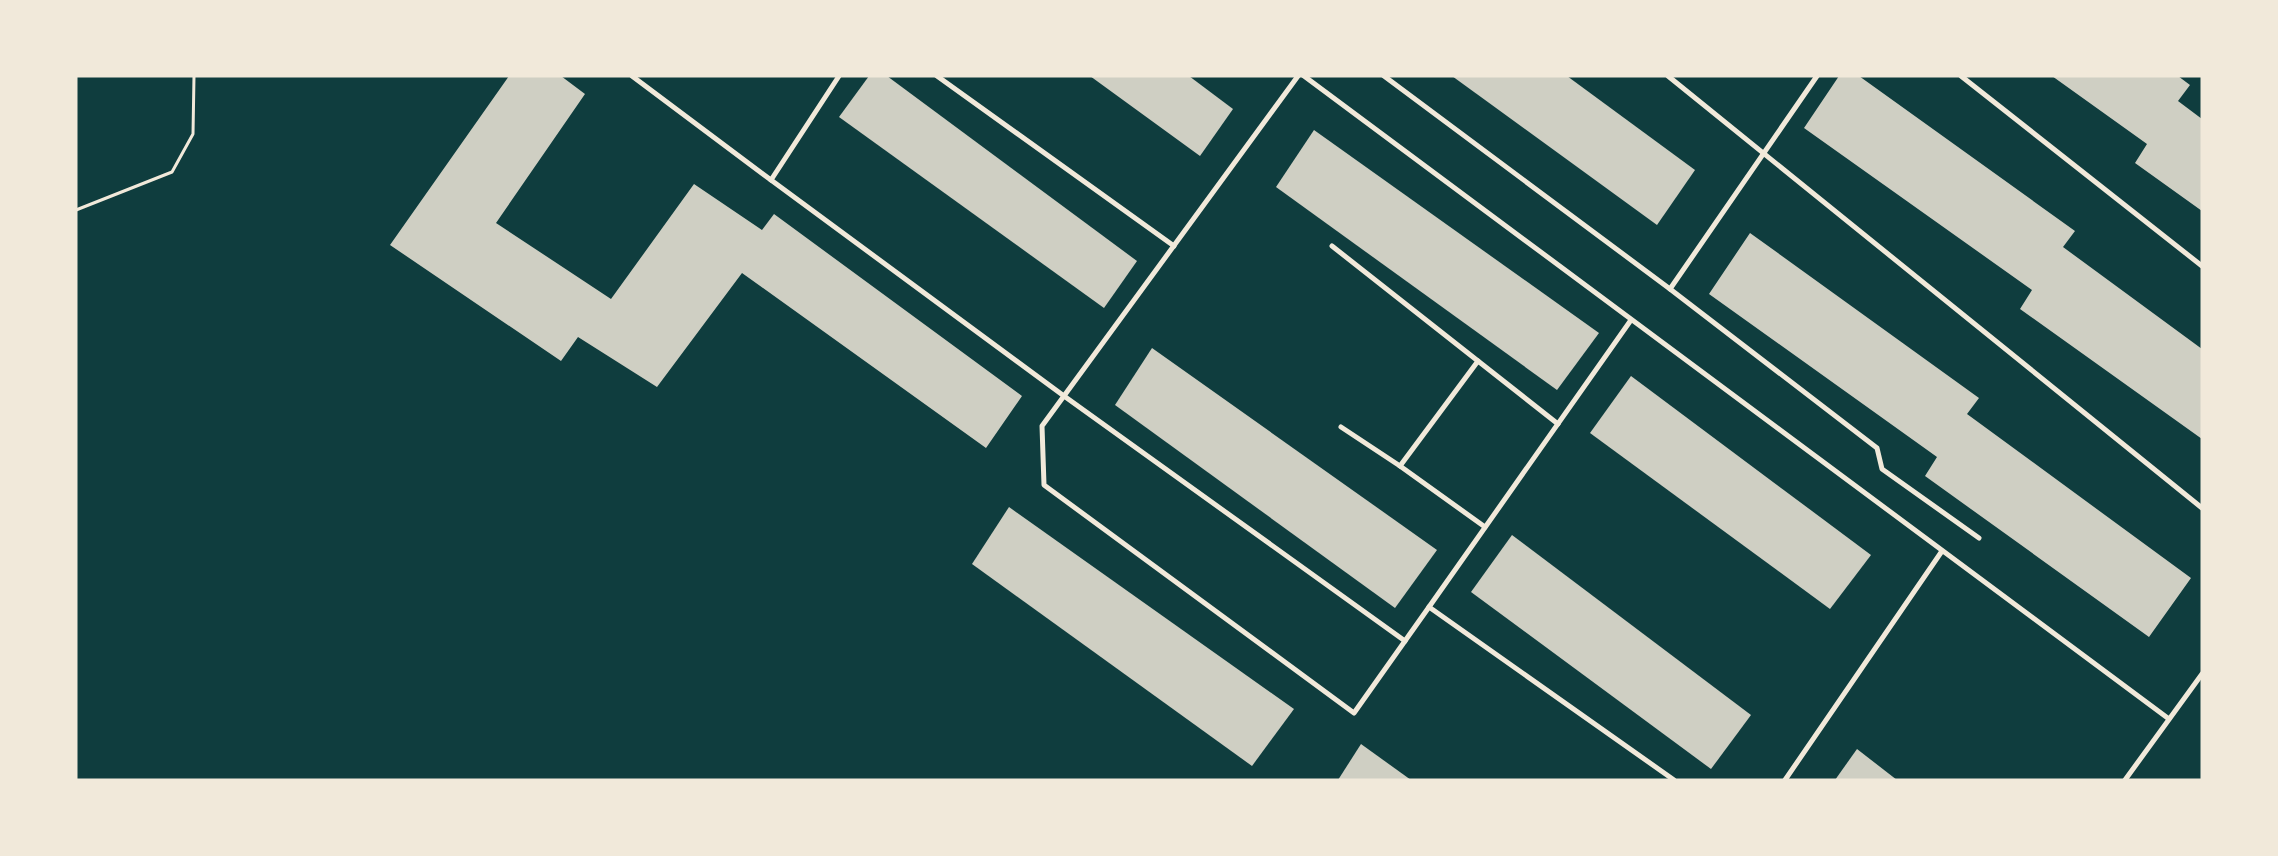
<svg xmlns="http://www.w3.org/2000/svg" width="2278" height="856" font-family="'Titillium Web',sans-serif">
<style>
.building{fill:#cfcfc3}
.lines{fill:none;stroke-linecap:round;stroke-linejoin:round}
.path{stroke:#f1e9da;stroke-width:3}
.minor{stroke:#f1e9da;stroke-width:5}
</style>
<rect width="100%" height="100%" fill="#0f3d3e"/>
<g class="building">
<polygon points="509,76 561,76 585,94 496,223 611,299 694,184 762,230 774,214 1022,396 986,448 742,273 657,387 578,337 561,361 390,245"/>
<polygon points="869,76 887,76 1137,261 1104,308 839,117"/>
<polygon points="1090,76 1189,76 1233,109 1200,156"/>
<polygon points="1452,76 1567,76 1695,170 1657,225"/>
<polygon points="1839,76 1859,76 2075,231 2063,247 2202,349 2202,439 2020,309 2032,290 1804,128"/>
<polygon points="2052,76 2178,76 2190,85 2178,101 2202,119 2202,211 2135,163 2147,144"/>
<polygon points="1314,130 1599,333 1557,390 1276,187"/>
<polygon points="1750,233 1979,398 1967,414 2191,578 2149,637 1925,476 1937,457 1709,294"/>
<polygon points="1152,348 1437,550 1395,608 1115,405"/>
<polygon points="1631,376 1871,555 1830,609 1590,433"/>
<polygon points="1009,507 1294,709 1252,766 972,564"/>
<polygon points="1512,535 1751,715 1711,769 1471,592"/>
<polygon points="1361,744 1411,780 1338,780"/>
<polygon points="1857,749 1897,780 1835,780"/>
</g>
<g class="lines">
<polyline class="path" points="76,210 172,172 193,134 194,76"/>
<g class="minor">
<polyline points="632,76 771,180"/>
<polyline points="839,76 771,180 1064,396 1405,641"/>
<polyline points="937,76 1174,246"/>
<polyline points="1298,76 1042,426 1044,485 1354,713 1429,607"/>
<polyline points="1304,76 2169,719"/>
<polyline points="1384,76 1670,289"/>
<polyline points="1668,76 2202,508"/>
<polyline points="1817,76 1670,289 1877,448 1882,469 1979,538"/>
<polyline points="1961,76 2202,266"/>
<polyline points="1332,246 1478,361"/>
<polyline points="1631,320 1429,607 1674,780"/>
<polyline points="1341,427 1400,466"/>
<polyline points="1485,527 1400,466 1478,361 1558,424"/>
<polyline points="1785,780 1942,551"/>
<polyline points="2125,780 2202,674"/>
</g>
</g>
<rect width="2278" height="856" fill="none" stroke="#f1e9da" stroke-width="155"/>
</svg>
